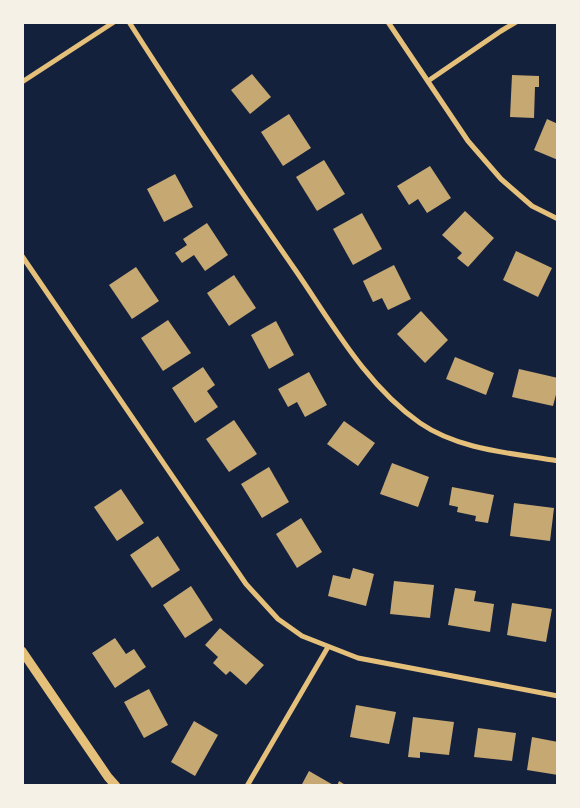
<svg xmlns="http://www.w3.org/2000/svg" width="580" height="808" font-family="'PT Sans Narrow',sans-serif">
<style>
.building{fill:#c6a872}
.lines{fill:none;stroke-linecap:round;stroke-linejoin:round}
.minor{stroke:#e5c07b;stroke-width:5}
.tertiary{stroke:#e5c07b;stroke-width:9}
</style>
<rect width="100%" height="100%" fill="#14213d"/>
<g class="building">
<polygon points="252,74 271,97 250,114 231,90"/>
<polygon points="512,75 539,76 539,87 535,87 534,118 510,117"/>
<polygon points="289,114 311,148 283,166 261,132"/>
<polygon points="547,119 558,124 558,160 534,150"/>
<polygon points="324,160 345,194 317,211 296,177"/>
<polygon points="430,166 451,198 427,213 418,199 409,205 397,186"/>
<polygon points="175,174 193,207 164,222 147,189"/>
<polygon points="465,211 494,238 468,267 457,258 462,253 442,235"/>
<polygon points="362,213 382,249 353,265 333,229"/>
<polygon points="207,223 228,255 205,271 194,255 182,263 175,253 187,245 183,239"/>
<polygon points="516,251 552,268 538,297 503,280"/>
<polygon points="394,265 411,299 388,310 382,298 373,302 363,281"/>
<polygon points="136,267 159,301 132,319 109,285"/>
<polygon points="234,275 256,308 229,326 207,293"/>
<polygon points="421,311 448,340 425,363 397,334"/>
<polygon points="168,320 191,353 163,371 141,338"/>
<polygon points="276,321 294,355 269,369 251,335"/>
<polygon points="455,357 494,373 486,395 446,379"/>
<polygon points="203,367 215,385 207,391 218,407 195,423 172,388"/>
<polygon points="519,369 558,378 558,387 553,406 512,397"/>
<polygon points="309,372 327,405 305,417 297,402 288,407 278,389"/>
<polygon points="234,420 257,454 229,472 206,439"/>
<polygon points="344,421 375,443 358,466 327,444"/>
<polygon points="392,463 429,477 418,507 380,494"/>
<polygon points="269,467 289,502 262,518 241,484"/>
<polygon points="452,487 494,495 488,523 475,521 476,516 457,512 458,507 449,505"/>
<polygon points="121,489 144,523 117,541 94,507"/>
<polygon points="514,503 554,508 550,541 510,536"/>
<polygon points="301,518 322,552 297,568 276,534"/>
<polygon points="158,536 180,570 152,588 130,555"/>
<polygon points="353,568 374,574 366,606 328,596 333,575 350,579"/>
<polygon points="394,581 434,585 430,618 390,614"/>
<polygon points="191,586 213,620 185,638 163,605"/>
<polygon points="455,588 476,591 474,601 494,604 490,632 448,625"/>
<polygon points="512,603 552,609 546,642 507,635"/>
<polygon points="220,628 264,665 246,685 230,671 226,675 213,663 218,657 205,645"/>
<polygon points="115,638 126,654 134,649 146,667 115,688 92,653"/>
<polygon points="149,689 168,725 144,738 124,702"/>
<polygon points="356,705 396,712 389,744 350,737"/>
<polygon points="413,717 454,722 449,755 420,752 420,758 408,757"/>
<polygon points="194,721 218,735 195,776 171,762"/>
<polygon points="478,728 516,733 512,761 474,757"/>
<polygon points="532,737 558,742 558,775 527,770"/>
<polygon points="309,771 335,786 301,786"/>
<polygon points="339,781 347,786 337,786"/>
</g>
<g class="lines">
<g class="minor">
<path d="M129 22C183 107 239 189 296 271 333 325 366 385 420 423 459 450 512 453 558 461"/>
<polyline points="388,22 468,141 501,179 532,206 558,219"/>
<polyline points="428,81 501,31 516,22"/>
<polyline points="22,82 114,22"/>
<polyline points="22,256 246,584 278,619 302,636 358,658 558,696"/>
<polyline points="247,786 328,647"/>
</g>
<polyline class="tertiary" points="22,651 108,777 116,786"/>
</g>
<rect width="580" height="808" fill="none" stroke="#f6f1e7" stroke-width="48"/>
</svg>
